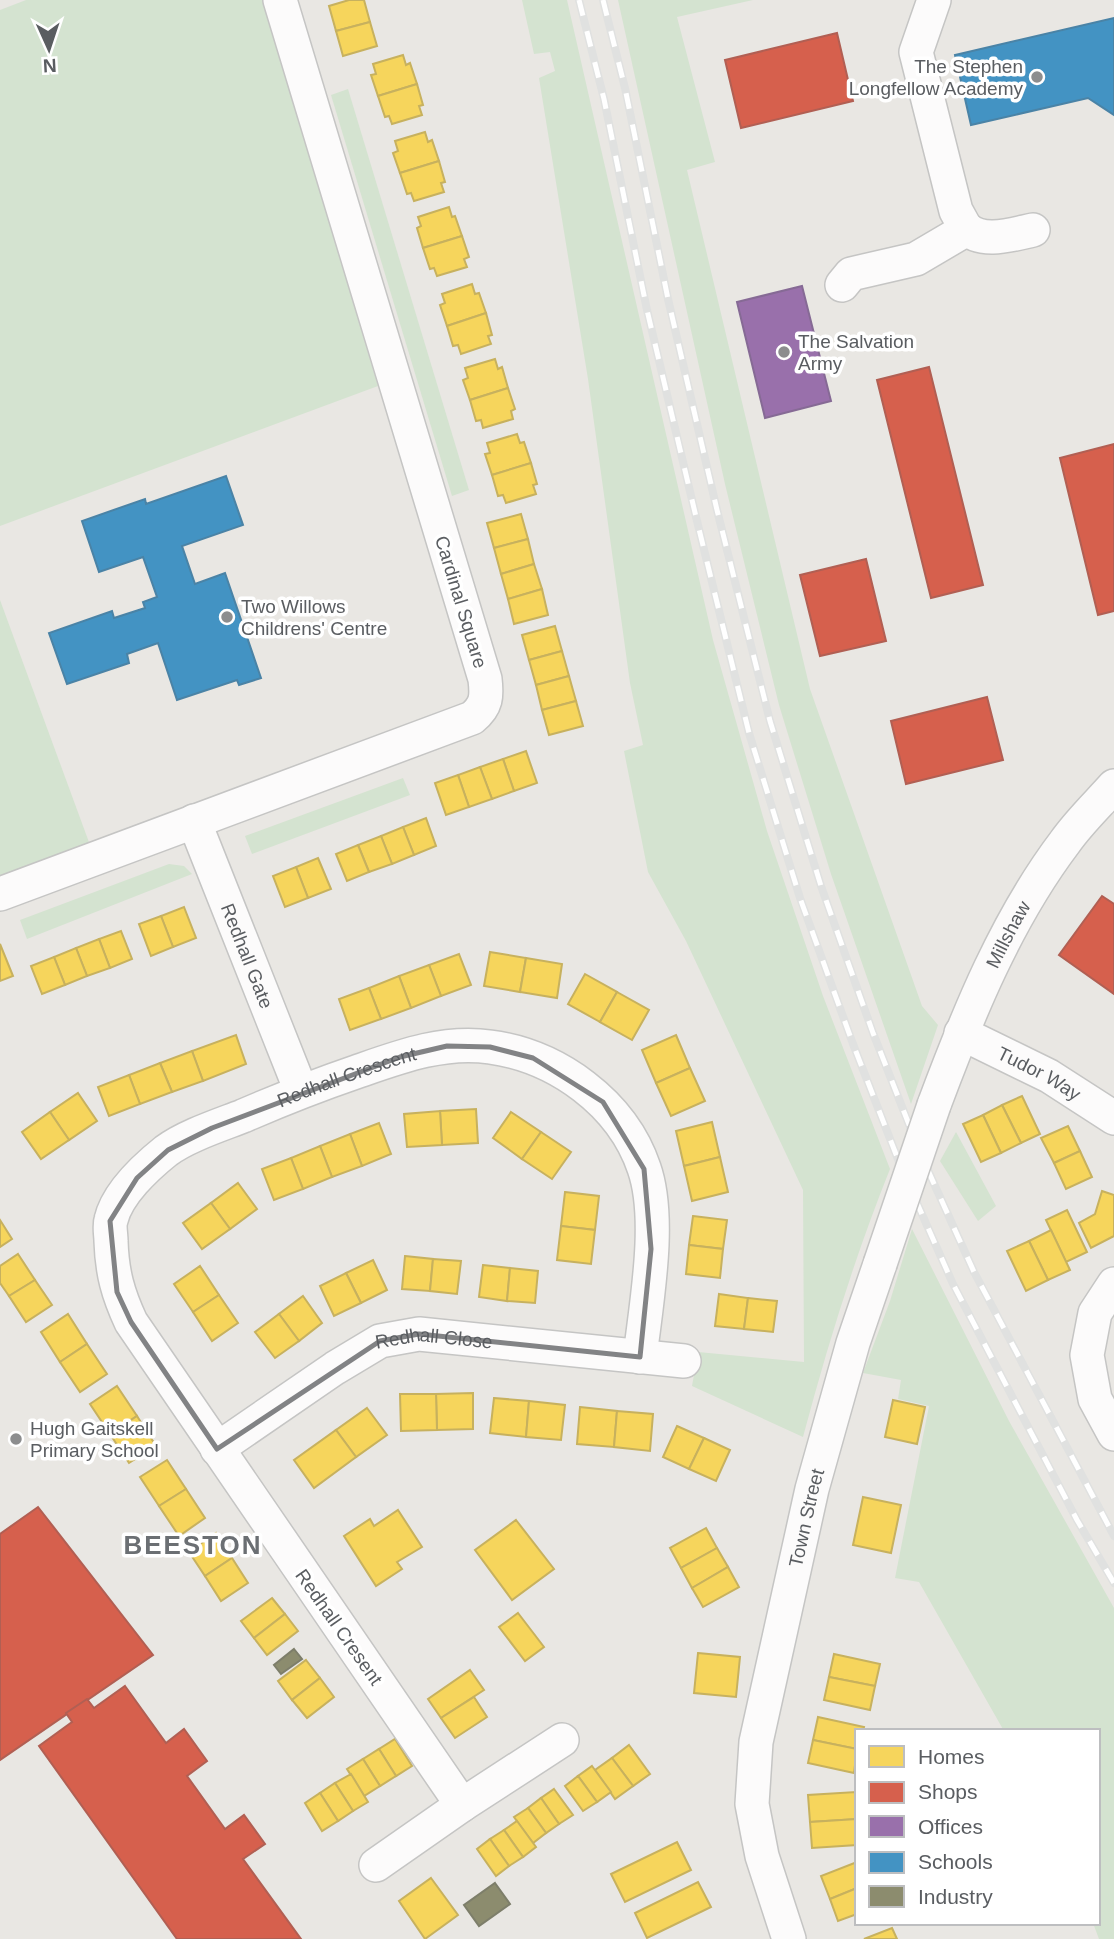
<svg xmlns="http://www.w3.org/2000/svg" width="1114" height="1939" font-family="Helvetica,sans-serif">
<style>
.green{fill:#d4e3d0}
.homes{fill:#f6d55c;stroke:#c7b15e;stroke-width:2}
.shops{fill:#d6604d;stroke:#b15f53;stroke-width:2}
.offices{fill:#9970ab;stroke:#866a95;stroke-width:2}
.schools{fill:#4393c3;stroke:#4a83a6;stroke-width:2}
.industry{fill:#8c8c6e;stroke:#7d7e6a;stroke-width:2}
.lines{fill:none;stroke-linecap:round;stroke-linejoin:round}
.minor-casing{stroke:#c5c5c4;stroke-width:36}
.minor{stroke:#fcfbfb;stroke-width:33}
.rail-casing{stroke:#e0e1e0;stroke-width:8}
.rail{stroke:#fff;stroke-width:5;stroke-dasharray:16;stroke-linecap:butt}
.minor-bridge-casing{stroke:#c5c5c4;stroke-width:36;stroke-linecap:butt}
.minor-bridge{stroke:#fcfbfb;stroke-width:33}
.marked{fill:none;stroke:#828385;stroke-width:5;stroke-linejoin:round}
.poi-dot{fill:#8c8d8e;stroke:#fff;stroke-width:2.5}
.labels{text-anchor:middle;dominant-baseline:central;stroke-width:7;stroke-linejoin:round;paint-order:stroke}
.poi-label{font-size:19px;fill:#5a5d61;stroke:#fff;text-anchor:start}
.street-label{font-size:19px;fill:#5a5d61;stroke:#fff}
.district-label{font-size:26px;font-weight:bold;letter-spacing:2px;fill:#6b6f73;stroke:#fff}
</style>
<rect width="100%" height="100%" fill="#e9e7e3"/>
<g class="green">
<polygon points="26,0 263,0 378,386 0,526 0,10"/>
<path d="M522 0H567L713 640 767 831 823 996 890 1169C855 1256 827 1347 803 1437L692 1386 698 1352 804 1362 803 1190 686 941 648 872 624 751 643 745 630 683 588 379 539 78 555 71 550 52 534 54Z"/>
<polygon points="618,0 753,0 677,17 715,162 687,170 810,689 922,1006 938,1025 911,1104 831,874 779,705 725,484"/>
<polygon points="348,89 469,490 452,496 331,95"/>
<polygon points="0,600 90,845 0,879"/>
<polygon points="403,778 410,795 252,854 245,836"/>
<polygon points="169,864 184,866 192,874 27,939 20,920"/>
<polygon points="956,1132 996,1206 978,1221 940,1161"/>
<polygon points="912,1229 1009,1421 1114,1608 1114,1939 1099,1939 1093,1923 1098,1923 1098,1731 1004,1731 919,1582 895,1578 929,1406 898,1399 901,1380 863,1373 890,1301"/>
</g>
<g class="homes">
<polygon points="349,0 364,0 370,22 336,31 329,6"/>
<polygon points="370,22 377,46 343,56 336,31"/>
<polygon points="403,55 406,65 410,63 417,84 378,96 371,75 376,74 373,64"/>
<polygon points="417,84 423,105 419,106 422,115 392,124 389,116 385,117 378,96"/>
<polygon points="425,132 428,142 432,140 439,161 400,173 393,153 398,151 395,141"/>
<polygon points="439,161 445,182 441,183 444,192 414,201 411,193 407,194 400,173"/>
<polygon points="449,207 452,217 455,216 462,236 423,248 417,228 421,226 418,217"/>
<polygon points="462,236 469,257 464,259 467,267 437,276 434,268 430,269 423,248"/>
<polygon points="472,284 475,294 479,293 486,313 447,326 440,305 445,303 442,294"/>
<polygon points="486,313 492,335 488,336 491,344 461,354 458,345 453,346 447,326"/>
<polygon points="495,359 498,369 502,367 508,388 470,400 463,380 468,378 465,368"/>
<polygon points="508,388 515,409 511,411 513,419 483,428 481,420 476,421 470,400"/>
<polygon points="517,434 520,443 524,442 531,463 492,475 485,454 490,453 487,443"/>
<polygon points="531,463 537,484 533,485 536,494 506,503 503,495 498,496 492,475"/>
<polygon points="521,514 528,539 494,548 487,523"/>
<polygon points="528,539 534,564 501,574 494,548"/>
<polygon points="534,564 542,589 508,599 501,574"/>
<polygon points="542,589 548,615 514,624 508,599"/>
<polygon points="555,626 562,651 529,660 522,635"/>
<polygon points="562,651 569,676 536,685 529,660"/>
<polygon points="569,676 576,701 542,710 536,685"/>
<polygon points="576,701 583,726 549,735 542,710"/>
<polygon points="526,751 537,783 514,791 503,759"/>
<polygon points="503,759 514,791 492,799 480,767"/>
<polygon points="480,767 492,799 469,807 458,775"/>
<polygon points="458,775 469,807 446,815 435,783"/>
<polygon points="426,818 436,846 414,855 403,827"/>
<polygon points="403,827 414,855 392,864 381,836"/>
<polygon points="381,836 392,864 369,872 358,845"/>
<polygon points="358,845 369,872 347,881 336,854"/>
<polygon points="318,858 331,889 308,898 296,867"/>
<polygon points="296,867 308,898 285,907 273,876"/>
<polygon points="184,907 196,938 173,947 161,916"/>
<polygon points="161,916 173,947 151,956 139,924"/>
<polygon points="121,931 132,959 110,968 99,939"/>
<polygon points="99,939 110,968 87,976 76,948"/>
<polygon points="0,944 13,976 0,981"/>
<polygon points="76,948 87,976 65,985 54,957"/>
<polygon points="490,952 526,958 520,992 484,986"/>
<polygon points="459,954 471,985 441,996 429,965"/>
<polygon points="54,957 65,985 42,994 31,966"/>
<polygon points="526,958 562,964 557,998 520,992"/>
<polygon points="429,965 441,996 411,1008 399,976"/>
<polygon points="585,974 617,992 600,1022 568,1004"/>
<polygon points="399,976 411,1008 381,1019 369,988"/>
<polygon points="369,988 381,1019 350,1030 339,999"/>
<polygon points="617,992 649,1010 632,1040 600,1022"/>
<polygon points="236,1035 246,1064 203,1081 192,1051"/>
<polygon points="676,1035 690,1068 656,1083 642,1050"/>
<polygon points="192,1051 203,1081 172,1092 160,1063"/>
<polygon points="160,1063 172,1092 140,1104 129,1075"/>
<polygon points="690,1068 705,1101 671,1116 656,1083"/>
<polygon points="129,1075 140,1104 109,1116 98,1087"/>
<polygon points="78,1093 97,1121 69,1140 50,1112"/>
<polygon points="1022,1096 1040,1134 1021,1143 1002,1105"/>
<polygon points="1002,1105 1021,1143 1001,1153 983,1115"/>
<polygon points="476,1109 478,1143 442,1145 440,1111"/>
<polygon points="440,1111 442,1145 407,1147 404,1114"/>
<polygon points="50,1112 69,1140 41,1159 22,1132"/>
<polygon points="511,1112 541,1132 522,1159 493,1138"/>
<polygon points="983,1115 1001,1153 981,1162 963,1124"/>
<polygon points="712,1122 720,1157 684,1166 676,1131"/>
<polygon points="379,1123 391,1154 362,1166 350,1134"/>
<polygon points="1068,1126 1080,1151 1054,1163 1041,1138"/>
<polygon points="541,1132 571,1152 552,1179 522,1159"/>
<polygon points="350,1134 362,1166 332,1177 320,1146"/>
<polygon points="320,1146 332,1177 303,1189 291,1158"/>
<polygon points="1080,1151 1092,1177 1066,1189 1054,1163"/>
<polygon points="720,1157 728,1192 692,1201 684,1166"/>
<polygon points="291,1158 303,1189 274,1200 262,1169"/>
<polygon points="238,1183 257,1209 230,1229 211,1203"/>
<polygon points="1102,1191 1114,1195 1114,1236 1091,1248 1079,1223 1095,1214"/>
<polygon points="565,1192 599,1196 595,1230 561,1226"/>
<polygon points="211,1203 230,1229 202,1249 183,1223"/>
<polygon points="1067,1210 1087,1252 1066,1262 1046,1220"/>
<polygon points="693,1216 727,1220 723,1249 689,1245"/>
<polygon points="0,1220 12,1239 0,1247"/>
<polygon points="561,1226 595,1230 591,1264 557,1260"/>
<polygon points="1051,1230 1070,1270 1048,1280 1029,1241"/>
<polygon points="1029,1241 1048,1280 1026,1291 1007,1251"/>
<polygon points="689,1245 723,1249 720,1278 686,1274"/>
<polygon points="18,1254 35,1280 9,1296 0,1283 0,1266"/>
<polygon points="405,1256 433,1259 430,1291 402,1289"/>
<polygon points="433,1259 461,1261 457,1294 430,1291"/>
<polygon points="373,1260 387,1290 361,1303 346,1273"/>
<polygon points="483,1265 510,1268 507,1301 479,1297"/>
<polygon points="200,1266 219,1295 193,1312 174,1284"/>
<polygon points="510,1268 538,1271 535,1303 507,1301"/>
<polygon points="346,1273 361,1303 334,1316 320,1286"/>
<polygon points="35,1280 52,1305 26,1322 9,1296"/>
<polygon points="719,1294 748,1298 744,1329 715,1326"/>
<polygon points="219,1295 238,1323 212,1341 193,1312"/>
<polygon points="303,1296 322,1323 299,1341 279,1314"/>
<polygon points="748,1298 777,1301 773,1332 744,1329"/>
<polygon points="68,1314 87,1344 60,1362 41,1332"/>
<polygon points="279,1314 299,1341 275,1358 255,1332"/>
<polygon points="87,1344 107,1374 80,1392 60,1362"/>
<polygon points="117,1386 137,1416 110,1434 90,1404"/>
<polygon points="473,1393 473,1429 437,1430 436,1394"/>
<polygon points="400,1394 436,1394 437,1430 401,1431"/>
<polygon points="494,1398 529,1401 526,1437 490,1433"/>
<polygon points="893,1400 925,1407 917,1444 885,1437"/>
<polygon points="529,1401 565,1405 561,1440 526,1437"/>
<polygon points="580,1407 617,1411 614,1447 577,1444"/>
<polygon points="367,1408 387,1435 356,1457 336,1430"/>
<polygon points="617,1411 653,1414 650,1451 614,1447"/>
<polygon points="137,1416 156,1446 129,1463 110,1434"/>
<polygon points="677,1426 704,1438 689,1469 663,1457"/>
<polygon points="336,1430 356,1457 314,1488 294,1460"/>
<polygon points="704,1438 730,1450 716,1481 689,1469"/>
<polygon points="167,1460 186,1489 159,1506 140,1477"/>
<polygon points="186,1489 205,1518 179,1536 159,1506"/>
<polygon points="863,1497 901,1505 891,1553 853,1545"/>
<polygon points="398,1510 422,1547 397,1562 402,1569 376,1586 344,1536 370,1519 374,1526"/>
<polygon points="516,1520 554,1569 512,1600 475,1550"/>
<polygon points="706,1528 717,1548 681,1568 670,1548"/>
<polygon points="216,1533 232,1558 205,1576 189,1552"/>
<polygon points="717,1548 728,1567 692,1588 681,1568"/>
<polygon points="232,1558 248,1583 221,1601 205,1576"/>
<polygon points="728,1567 739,1587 703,1607 692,1588"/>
<polygon points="272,1598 285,1614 254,1638 241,1621"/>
<polygon points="518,1613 544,1647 525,1661 499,1627"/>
<polygon points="285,1614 298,1631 267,1655 254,1638"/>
<polygon points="698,1653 740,1657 736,1697 694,1693"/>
<polygon points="834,1654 880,1664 875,1686 829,1677"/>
<polygon points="306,1660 320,1678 292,1700 278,1681"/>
<polygon points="470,1670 484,1690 441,1718 428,1699"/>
<polygon points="829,1677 875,1686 870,1710 824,1700"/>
<polygon points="320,1678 334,1697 307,1718 292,1700"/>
<polygon points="474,1697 487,1717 455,1738 441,1718"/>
<polygon points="818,1717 864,1727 863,1731 857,1731 857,1749 813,1740"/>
<polygon points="395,1739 412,1766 396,1776 379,1749"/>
<polygon points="813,1740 857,1749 854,1773 808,1763"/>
<polygon points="629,1745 650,1774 633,1786 612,1758"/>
<polygon points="379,1749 396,1776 380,1786 363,1759"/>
<polygon points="612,1758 633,1786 615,1799 595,1770"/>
<polygon points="363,1759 380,1786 364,1796 347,1769"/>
<polygon points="592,1766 611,1792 597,1802 578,1776"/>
<polygon points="351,1774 368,1802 353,1811 335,1783"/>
<polygon points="578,1776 597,1802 583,1811 565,1786"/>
<polygon points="335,1783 353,1811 338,1821 320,1793"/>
<polygon points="554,1789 573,1815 559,1824 541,1798"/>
<polygon points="856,1792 857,1819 810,1822 808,1795"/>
<polygon points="320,1793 338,1821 322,1831 305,1803"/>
<polygon points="541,1798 559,1824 546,1833 528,1808"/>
<polygon points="528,1808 546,1833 533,1843 514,1817"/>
<polygon points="857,1819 857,1845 812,1848 810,1822"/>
<polygon points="517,1821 536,1847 523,1857 504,1830"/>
<polygon points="504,1830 523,1857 509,1866 490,1839"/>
<polygon points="490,1839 509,1866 496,1876 477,1849"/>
<polygon points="677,1842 691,1870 625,1902 611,1874"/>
<polygon points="857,1862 857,1888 830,1899 821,1876"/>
<polygon points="431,1878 458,1915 425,1939 399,1901"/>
<polygon points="698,1882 711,1907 647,1938 635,1913"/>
<polygon points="857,1888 857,1914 838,1921 830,1899"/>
<polygon points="892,1928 897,1939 864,1939"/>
</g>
<g class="shops">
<polygon points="837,33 853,101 741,128 725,60"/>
<polygon points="929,367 983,585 931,598 877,380"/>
<polygon points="1114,444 1114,611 1098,615 1060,458"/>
<polygon points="866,559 886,641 820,656 800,575"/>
<polygon points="987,697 1003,760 906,784 891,721"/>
<polygon points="1102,896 1114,904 1114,994 1059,955"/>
<polygon points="38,1507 153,1655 0,1760 0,1534"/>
<polygon points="125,1686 166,1743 184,1729 207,1761 187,1776 225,1829 244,1815 265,1844 243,1859 301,1939 177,1939 39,1746 72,1722 66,1713 87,1699 94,1708"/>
</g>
<polygon class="offices" points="802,286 831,401 765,418 737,302"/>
<g class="schools">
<polygon points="1114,18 1114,115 1088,98 971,125 955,55"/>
<polygon points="226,476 243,525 182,546 195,584 225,573 261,678 239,685 237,680 177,700 158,643 127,654 129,663 67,684 49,633 112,611 114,618 145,608 143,602 157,597 143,557 99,572 82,521 145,499 146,504"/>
</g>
<g class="industry">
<polygon points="294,1649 302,1659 281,1674 274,1665"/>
<polygon points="495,1883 510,1904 479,1926 464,1905"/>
</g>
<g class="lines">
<g class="minor-casing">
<g id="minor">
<path d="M934 0 916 52 956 211C959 216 962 222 965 227 981 245 1014 234 1033 230"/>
<polyline points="842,285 851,274 916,259 967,229"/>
<path id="s1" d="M194 821 301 1091"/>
<path d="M0 894 472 718C487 706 487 696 485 679L280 0"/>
<path id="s2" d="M961 1033 1049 1076 1114 1118"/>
<path id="s3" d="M934 1105C968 1014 1006 920 1065 842 1079 822 1098 804 1114 786"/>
<polyline points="1114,1284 1095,1313 1087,1355 1095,1399 1114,1434"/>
<path id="s4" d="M217 1449 335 1368 380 1341 419 1334 684 1361"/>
<path id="s5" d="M462 1805 131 1322C118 1294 112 1273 111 1241 111 1235 109 1226 111 1220 117 1194 146 1167 166 1151 186 1136 220 1125 243 1116 280 1100 318 1085 356 1072 399 1057 444 1040 490 1047 557 1056 622 1103 644 1168 662 1219 646 1304 640 1357"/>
<polyline points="376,1865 462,1805 562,1740"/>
<path id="s6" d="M789 1939 762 1856 752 1804 756 1742 812 1489 853 1343 880 1264"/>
</g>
</g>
<use href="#minor" class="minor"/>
<g class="rail-casing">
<g id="rail">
<polyline points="579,0 604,99 647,310 697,521 749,733 800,898 853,1044 901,1167 953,1284 1077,1520 1114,1583"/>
<polyline points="603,0 625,88 668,299 717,510 770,721 821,886 873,1033 921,1155 974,1272 1114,1536"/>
</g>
</g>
<use href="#rail" class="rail"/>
<g class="minor-bridge-casing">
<polyline id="minor-bridge" points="880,1264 934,1105"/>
</g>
<use href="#minor-bridge" class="minor-bridge"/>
</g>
<path class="marked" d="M447 1046 490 1047 533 1058 603 1102 644 1169 651 1249 640 1357 419 1334 380 1341 217 1449 131 1322 117 1292 110 1221 137 1178 168 1150 212 1128 400 1057Z"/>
<g class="poi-dot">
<circle cx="1037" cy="77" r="7"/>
<circle cx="784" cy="352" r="7"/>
<circle cx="227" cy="617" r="7"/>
<circle cx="16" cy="1439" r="7"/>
</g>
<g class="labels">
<g class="poi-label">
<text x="1023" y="66" text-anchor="end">The Stephen<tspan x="1023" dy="22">Longfellow Academy</tspan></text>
<text x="798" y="341">The Salvation<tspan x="798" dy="22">Army</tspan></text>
<text x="241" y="606">Two Willows<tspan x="241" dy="22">Childrens' Centre</tspan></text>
<text x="30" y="1428">Hugh Gaitskell<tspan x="30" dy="22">Primary School</tspan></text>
</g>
<g class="street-label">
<text transform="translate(461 602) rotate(73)">Cardinal Square</text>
<text stroke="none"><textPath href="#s3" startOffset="186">Millshaw</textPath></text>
<text stroke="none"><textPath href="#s1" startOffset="145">Redhall Gate</textPath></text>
<text stroke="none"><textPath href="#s2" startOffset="88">Tudor Way</textPath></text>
<text stroke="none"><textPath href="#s5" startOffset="976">Redhall Crescent</textPath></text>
<text stroke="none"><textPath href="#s4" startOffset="250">Redhall Close</textPath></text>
<text stroke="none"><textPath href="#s6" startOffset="432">Town Street</textPath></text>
<text transform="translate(339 1627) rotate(55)">Redhall Cresent</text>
</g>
<g class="district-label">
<text x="193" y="1545">BEESTON</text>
</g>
</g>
<rect x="855" y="1729" width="245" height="196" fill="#ffffff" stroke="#bdbec0" stroke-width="2"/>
<rect x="869" y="1746" width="35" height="21" fill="#f6d55c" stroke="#bdbec0" stroke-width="2"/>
<text x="918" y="1764" font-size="21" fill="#5a5d61">Homes</text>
<rect x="869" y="1782" width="35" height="21" fill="#d6604d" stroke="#bdbec0" stroke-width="2"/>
<text x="918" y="1799" font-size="21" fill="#5a5d61">Shops</text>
<rect x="869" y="1816" width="35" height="21" fill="#9970ab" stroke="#bdbec0" stroke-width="2"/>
<text x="918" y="1834" font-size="21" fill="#5a5d61">Offices</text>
<rect x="869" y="1852" width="35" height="21" fill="#4393c3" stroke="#bdbec0" stroke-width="2"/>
<text x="918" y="1869" font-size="21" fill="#5a5d61">Schools</text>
<rect x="869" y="1886" width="35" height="21" fill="#8c8c6e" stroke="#bdbec0" stroke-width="2"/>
<text x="918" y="1904" font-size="21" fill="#5a5d61">Industry</text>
<g transform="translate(49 49) rotate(177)" stroke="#ffffff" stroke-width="5" paint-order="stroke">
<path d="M0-5L12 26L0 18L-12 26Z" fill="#5a5d61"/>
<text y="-10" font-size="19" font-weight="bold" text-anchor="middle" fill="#5a5d61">N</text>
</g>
</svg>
